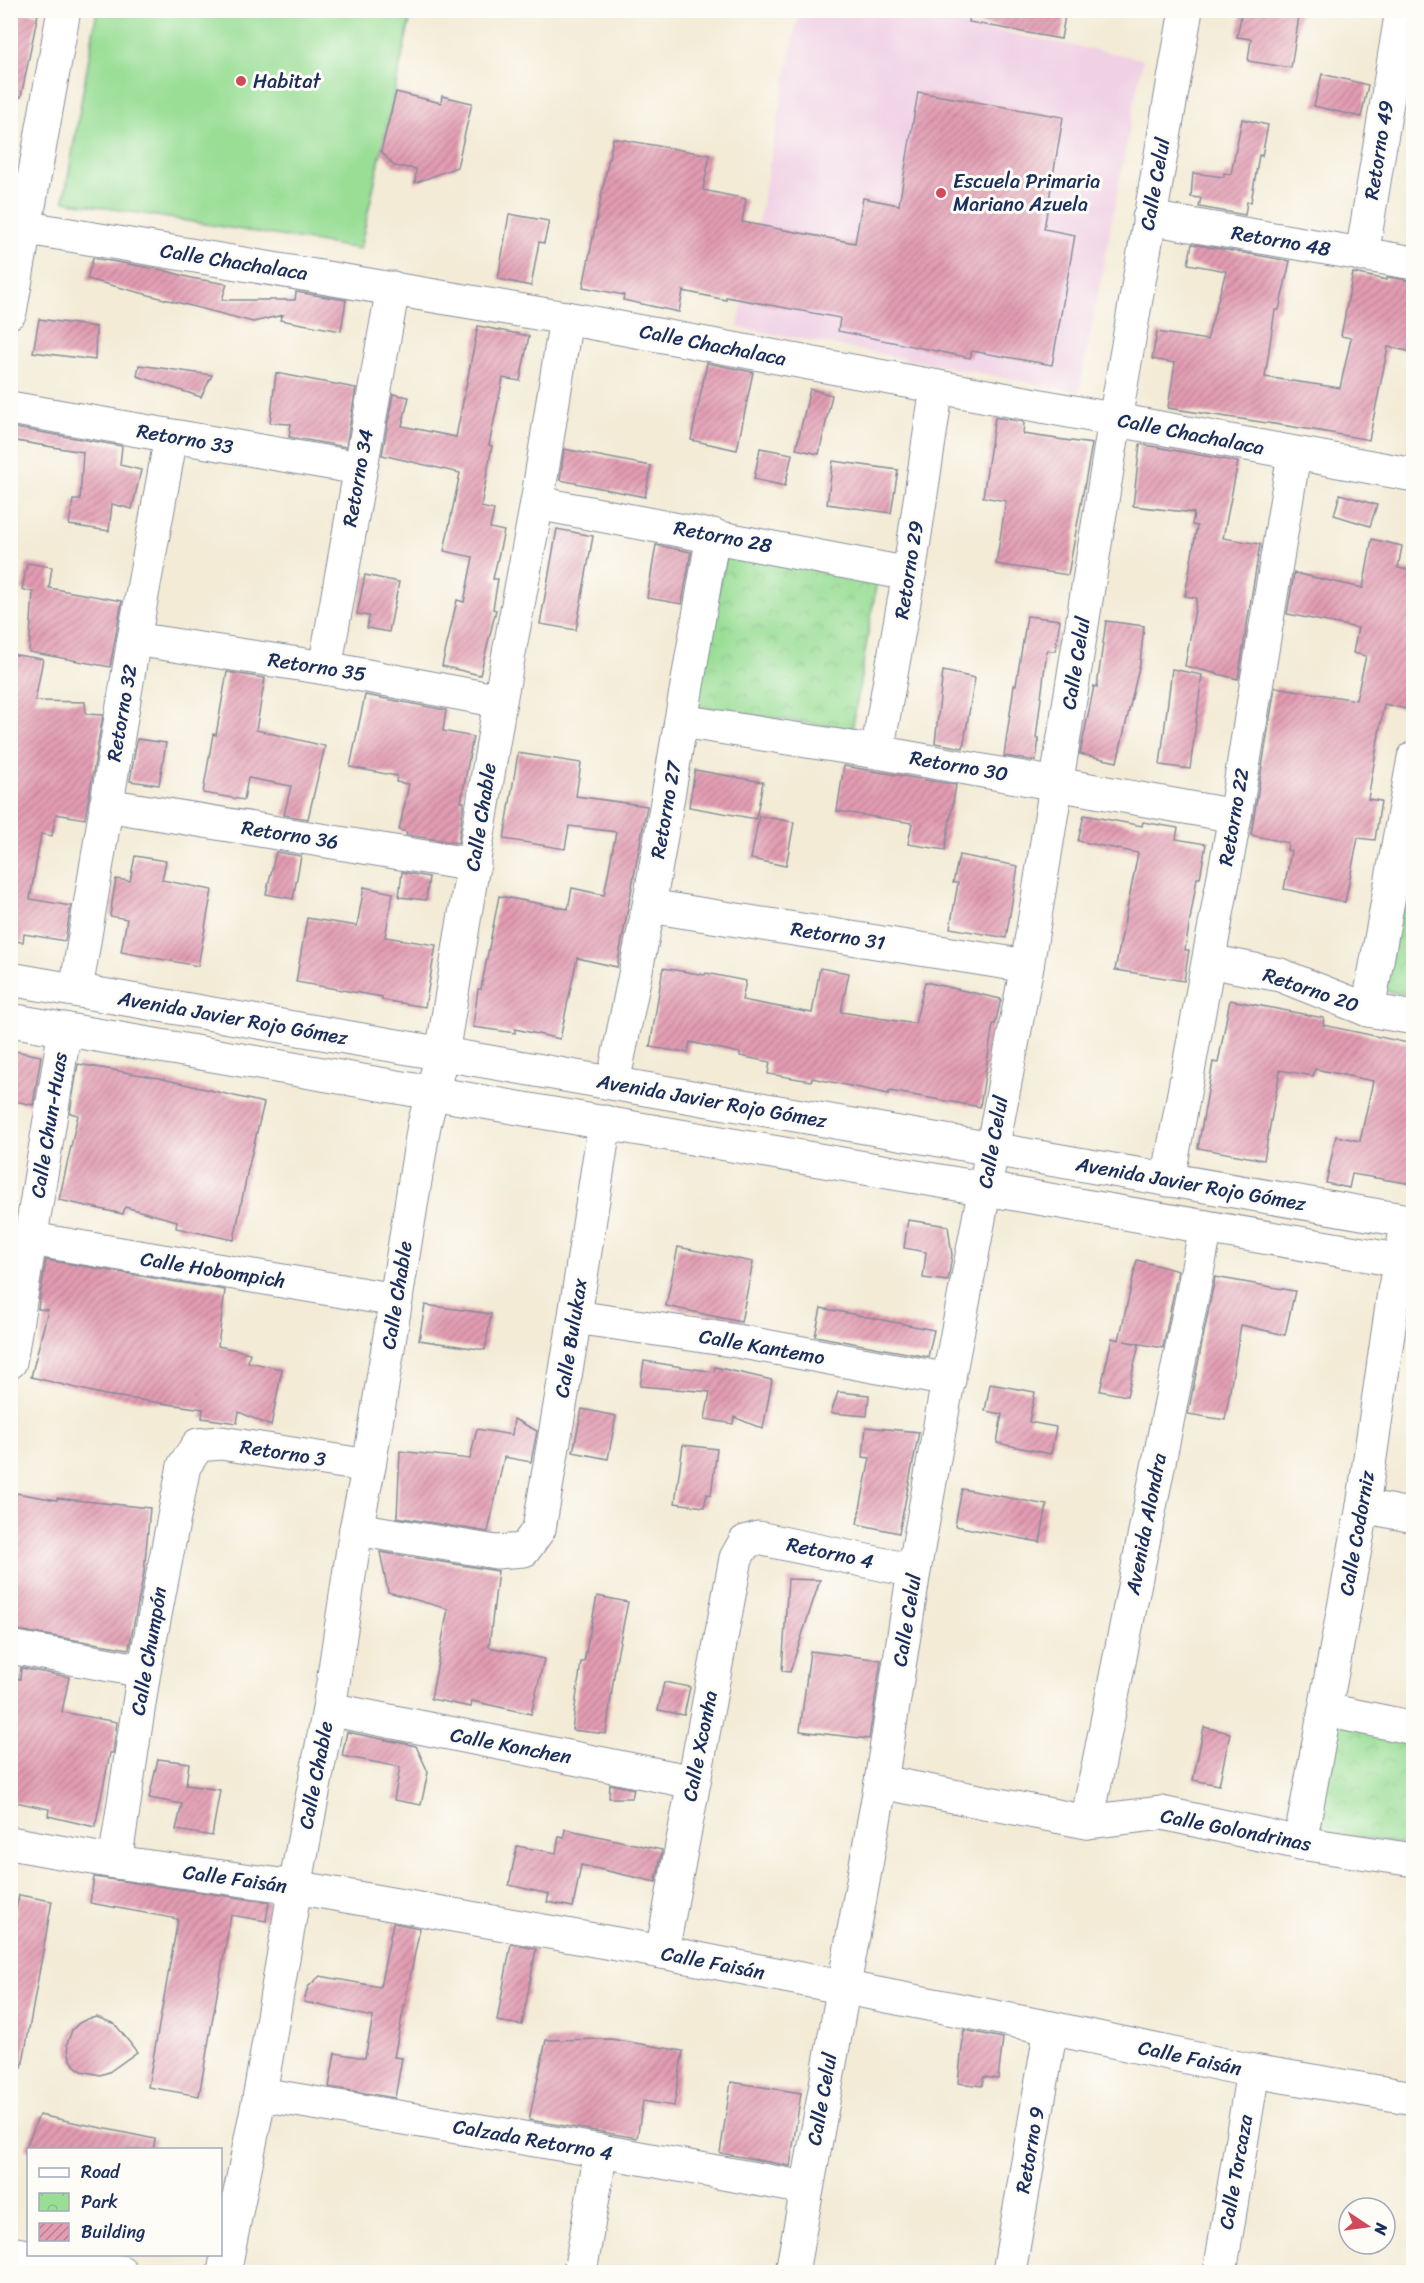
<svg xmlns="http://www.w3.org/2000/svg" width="1424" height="2283" font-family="Sriracha,sans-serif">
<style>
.built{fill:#f0d0e4}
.park{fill:url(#park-crowns);stroke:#5a867a;stroke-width:1.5}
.pitch{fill:#9ade96;stroke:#5a867a;stroke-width:1.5}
.building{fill:url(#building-hatch)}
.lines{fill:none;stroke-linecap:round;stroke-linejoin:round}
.minor-casing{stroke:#878d9a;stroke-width:35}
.major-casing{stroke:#878d9a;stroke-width:35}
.minor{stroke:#fff;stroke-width:33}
.major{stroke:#fff;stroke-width:33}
.poi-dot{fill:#d1495b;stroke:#fdfcf7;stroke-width:2}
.labels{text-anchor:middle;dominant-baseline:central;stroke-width:6;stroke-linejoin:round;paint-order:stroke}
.poi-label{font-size:20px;fill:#1b2f5e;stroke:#fdfcf7;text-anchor:start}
.street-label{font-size:20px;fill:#1b2f5e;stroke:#fdfcf7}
</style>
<defs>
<pattern id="park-crowns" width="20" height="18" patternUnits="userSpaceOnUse" patternTransform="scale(1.5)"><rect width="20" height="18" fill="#9ade96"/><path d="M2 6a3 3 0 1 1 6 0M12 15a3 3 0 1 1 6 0" fill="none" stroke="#84bf84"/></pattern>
<pattern id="building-hatch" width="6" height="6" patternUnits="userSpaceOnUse" patternTransform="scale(1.5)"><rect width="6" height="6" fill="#e39cb2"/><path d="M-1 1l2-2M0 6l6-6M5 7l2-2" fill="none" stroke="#b78094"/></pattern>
</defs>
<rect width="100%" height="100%" fill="#fdfcf7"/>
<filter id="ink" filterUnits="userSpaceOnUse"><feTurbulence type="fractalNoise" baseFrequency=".0167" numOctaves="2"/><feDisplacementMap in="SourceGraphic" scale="12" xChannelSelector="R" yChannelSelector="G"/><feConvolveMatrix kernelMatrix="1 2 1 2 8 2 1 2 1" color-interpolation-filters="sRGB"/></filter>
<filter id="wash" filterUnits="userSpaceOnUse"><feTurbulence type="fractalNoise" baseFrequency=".008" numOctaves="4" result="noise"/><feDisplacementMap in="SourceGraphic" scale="24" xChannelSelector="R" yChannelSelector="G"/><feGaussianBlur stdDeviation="1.35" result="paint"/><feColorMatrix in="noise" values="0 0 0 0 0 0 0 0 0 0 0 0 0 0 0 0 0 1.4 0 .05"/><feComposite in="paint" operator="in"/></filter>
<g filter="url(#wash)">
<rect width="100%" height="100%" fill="#f3ebd6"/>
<polygon class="built" points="799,11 891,11 1143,59 1079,392 738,327"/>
<g class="park">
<polygon points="727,551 877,580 852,730 693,706"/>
<polygon points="1413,861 1413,996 1384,991"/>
<polygon points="1328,1721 1413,1736 1413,1846 1306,1830"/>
</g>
<polygon class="pitch" points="97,11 412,11 360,249 64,201"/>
<g id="blocks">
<g class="building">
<polygon points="10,10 38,14 21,97 10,96"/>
<polygon points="970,10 1066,10 1061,39 969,22"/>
<polygon points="1242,10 1300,10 1291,68 1248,61 1251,39 1237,37"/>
<polygon points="1322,74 1368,85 1361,117 1314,106"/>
<polygon points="396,92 441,103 442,96 472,103 457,167 415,183 416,169 394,166 381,151"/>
<polygon points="918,92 1063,117 1044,229 1075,235 1052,365 972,351 970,358 838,331 840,318 726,297 726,300 683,291 679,312 623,300 624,295 583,287 613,138 710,155 703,190 746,199 742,222 855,243 863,198 899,205"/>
<polygon points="1242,119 1268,125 1262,156 1259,155 1251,202 1247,202 1245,215 1199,207 1201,198 1191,197 1193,173 1224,177 1224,173 1231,174"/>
<polygon points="509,214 549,221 544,243 539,242 531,286 498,279"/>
<polygon points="1192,244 1290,261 1279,310 1275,310 1265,377 1340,388 1351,338 1341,336 1353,273 1387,280 1387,277 1413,281 1413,352 1388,347 1369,440 1320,431 1168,408 1175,363 1152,359 1157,332 1207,340 1226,271 1188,264"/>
<polygon points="93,258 163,270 191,278 227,284 222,300 295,300 296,292 346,300 341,331 280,320 283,315 253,322 87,279"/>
<polygon points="39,319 96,327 95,360 33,352"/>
<polygon points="478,326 529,336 520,381 503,378 489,445 492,446 481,507 494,510 490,528 504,531 493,579 498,579 493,609 496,610 480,675 442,666 457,600 464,602 473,557 444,551 460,473 382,455 393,394 409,397 402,426 456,437"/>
<polygon points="707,363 753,372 737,450 691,440"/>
<polygon points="139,365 212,375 201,397 137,376"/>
<polygon points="276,373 356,388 346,447 289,437 291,424 270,423"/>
<polygon points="810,389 832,395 819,454 796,449"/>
<polygon points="995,417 1024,422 1023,434 1092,444 1068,575 996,564 1006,501 983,497"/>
<polygon points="10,427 122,446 120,465 141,470 132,509 112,504 109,531 69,525 73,500 80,500 83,452 10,440"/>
<polygon points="1140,444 1238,462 1223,538 1260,544 1238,679 1185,666 1197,598 1185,596 1197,526 1192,525 1194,513 1133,506"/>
<polygon points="760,448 792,454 785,486 754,479"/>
<polygon points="564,449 651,466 645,497 560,480"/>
<polygon points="833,461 898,470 891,513 827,504"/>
<polygon points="1340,494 1377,505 1370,526 1334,515"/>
<polygon points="557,529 593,536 576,630 540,624"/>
<polygon points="1372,539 1402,546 1398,568 1413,571 1413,698 1411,710 1384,704 1368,799 1381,801 1375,840 1358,838 1345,902 1284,889 1291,851 1287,850 1288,843 1251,835 1275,687 1356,700 1366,656 1353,653 1358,628 1287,614 1294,573 1363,588"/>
<polygon points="656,545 691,552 682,604 647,598"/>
<polygon points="27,563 52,567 49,588 122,601 110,667 29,652 33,592 22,590"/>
<polygon points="365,575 399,582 389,632 367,628 369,616 357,614"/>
<polygon points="1027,616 1060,620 1055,651 1047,650 1036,738 1039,738 1036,761 1004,756 1014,685 1016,685"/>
<polygon points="1106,621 1144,626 1140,663 1117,762 1080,754 1094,686 1097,687"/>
<polygon points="10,654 43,659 35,701 85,702 86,714 103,715 85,819 56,814 52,836 41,834 30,899 71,906 65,941 24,934 23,942 10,941"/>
<polygon points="1172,669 1202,675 1190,769 1160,765"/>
<polygon points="943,671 975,678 963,748 935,743"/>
<polygon points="227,672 265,678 256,730 325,746 308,819 284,815 291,786 248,778 244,800 203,793 213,734 216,735"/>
<polygon points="365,695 446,710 443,731 473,737 461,802 464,802 458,843 406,835 407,832 399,830 409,784 396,782 397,776 350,767"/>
<polygon points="137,739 166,743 159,785 130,781"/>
<polygon points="518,753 581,763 576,796 647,806 617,967 577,958 560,1039 515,1029 515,1033 473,1027 478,989 481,989 499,896 568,909 572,888 604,895 616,832 569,826 565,849 504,839"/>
<polygon points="844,766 956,785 945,850 908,844 912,823 837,811"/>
<polygon points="695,770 763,782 756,819 689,807"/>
<polygon points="1084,815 1142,826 1143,822 1178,828 1176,839 1206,844 1200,878 1197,878 1185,950 1189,950 1184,981 1115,970 1138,853 1078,841"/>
<polygon points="759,816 794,822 786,866 751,859"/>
<polygon points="276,852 301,856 293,899 266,894"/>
<polygon points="959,855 1018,866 1006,938 950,928 958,883 953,883"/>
<polygon points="135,856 166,861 162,880 212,890 198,966 121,952 127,919 110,916 116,879 130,881"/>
<polygon points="402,872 429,877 426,900 399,897"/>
<polygon points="364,887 393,893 385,937 436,945 425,1007 382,1000 382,997 296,982 307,918 357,926"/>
<polygon points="663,968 705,975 706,973 746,981 742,1000 812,1013 820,968 849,973 841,1012 915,1024 925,982 1001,999 995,1024 993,1024 980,1107 889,1091 889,1094 812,1078 811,1081 768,1074 770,1062 740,1056 740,1053 690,1042 688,1053 650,1047"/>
<polygon points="1230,1000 1324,1018 1323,1025 1413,1044 1413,1184 1352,1174 1349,1188 1326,1183 1336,1136 1360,1141 1373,1081 1315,1069 1313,1076 1280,1070 1264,1160 1198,1148 1213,1062 1218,1063"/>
<polygon points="10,1050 41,1056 33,1105 10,1100"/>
<polygon points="78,1064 159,1078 264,1103 248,1169 234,1240 176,1228 177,1221 125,1207 123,1214 59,1200 78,1115 70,1113"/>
<polygon points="908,1220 948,1226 952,1255 948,1281 923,1278 926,1252 904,1248"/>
<polygon points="678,1247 753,1262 741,1322 666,1306"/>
<polygon points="46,1260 225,1290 218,1346 250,1353 248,1362 282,1369 271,1426 239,1412 237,1423 202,1418 203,1409 105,1395 31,1377 48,1310 38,1309"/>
<polygon points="1137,1260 1178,1271 1163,1348 1124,1341 1139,1344 1127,1396 1100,1391 1112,1338 1119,1340"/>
<polygon points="1215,1277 1295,1291 1285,1335 1241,1325 1225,1420 1188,1414"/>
<polygon points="425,1305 491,1314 485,1350 419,1340"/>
<polygon points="821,1308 934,1330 928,1357 815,1336"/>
<polygon points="644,1361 714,1372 715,1367 772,1380 763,1429 734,1417 733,1424 705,1419 710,1392 640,1386"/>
<polygon points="990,1384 1035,1392 1029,1422 1056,1427 1051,1454 997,1443 1002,1414 985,1411"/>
<polygon points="838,1392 869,1395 867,1416 831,1413"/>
<polygon points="582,1409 616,1416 608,1459 573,1452"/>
<polygon points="514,1419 537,1431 531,1462 504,1457 488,1532 397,1517 400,1451 470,1459 477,1429 512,1435"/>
<polygon points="866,1427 919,1432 899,1533 857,1524 870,1458 863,1457"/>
<polygon points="683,1445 717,1449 711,1495 707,1494 704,1507 675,1503"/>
<polygon points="962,1489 1047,1505 1040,1542 955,1526"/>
<polygon points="16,1493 57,1500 57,1498 150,1508 144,1572 129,1649 10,1629 10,1524"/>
<polygon points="380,1552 498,1571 489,1647 544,1659 531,1714 472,1701 471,1707 431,1699 448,1609 388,1592"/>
<polygon points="788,1579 820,1580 790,1672 782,1671"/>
<polygon points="597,1596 628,1602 616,1661 606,1734 572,1730 581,1662 584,1662"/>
<polygon points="810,1651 881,1660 869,1739 800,1731"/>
<polygon points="21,1668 69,1677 62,1712 117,1722 113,1753 110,1753 95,1827 48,1816 49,1809 10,1801 10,1677 20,1679"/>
<polygon points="664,1682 690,1687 684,1715 658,1710"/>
<polygon points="1204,1727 1230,1733 1219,1785 1193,1780"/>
<polygon points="347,1732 416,1746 428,1772 421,1805 394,1800 400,1767 342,1756"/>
<polygon points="158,1759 189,1763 186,1785 220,1790 212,1836 176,1830 182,1804 149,1798"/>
<polygon points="610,1784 634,1789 632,1798 609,1798"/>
<polygon points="565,1829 662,1850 656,1882 581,1865 573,1907 547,1902 549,1894 509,1885 517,1846 556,1853 559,1836 564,1837"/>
<polygon points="94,1877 269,1902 266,1921 231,1915 199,2096 148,2087 178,1919 90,1903"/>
<polygon points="19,1895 52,1901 22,2068 10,2067 10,1940"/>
<polygon points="393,1923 420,1928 394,2057 402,2058 395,2098 329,2087 335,2053 365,2058 373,2017 304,2002 308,1987 320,1976 380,1987"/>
<polygon points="511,1944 536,1949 522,2025 497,2021"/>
<polygon points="97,2017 115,2024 137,2052 109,2072 100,2075 82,2071 75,2066 70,2058 67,2044 72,2030 79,2023 87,2019"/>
<polygon points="964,2030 1003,2038 998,2079 984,2077 982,2086 958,2083"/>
<polygon points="611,2039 683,2051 674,2106 643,2101 637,2138 529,2120 546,2040"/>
<polygon points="731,2082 801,2093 790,2166 720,2153"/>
<polygon points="39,2115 155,2139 153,2150 25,2150"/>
</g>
</g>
</g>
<g filter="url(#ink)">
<use href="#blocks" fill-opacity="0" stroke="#878d9a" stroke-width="1.5"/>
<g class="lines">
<g class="minor-casing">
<g id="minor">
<polyline points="1149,218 1414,263"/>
<polyline points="10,225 566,318 1414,475"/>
<polyline points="1362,255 1402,10"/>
<polyline points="10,312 64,10"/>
<polyline points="10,408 359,468"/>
<polyline points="537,503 909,574"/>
<polyline points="134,639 325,668 500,701"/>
<polyline points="325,668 393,288"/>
<polyline points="681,721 877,752 1235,816"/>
<polyline points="877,752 909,574 937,387"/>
<polyline points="106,805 474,865"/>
<polyline points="649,906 1027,966"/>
<polyline points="1209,961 1280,975 1368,1010 1414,1018"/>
<polyline points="76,990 134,639 171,437"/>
<polyline points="1368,1010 1414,758"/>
<polyline points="613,1083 649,906 713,535"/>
<polyline points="1168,1180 1235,816 1294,454"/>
<polyline points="31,1239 396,1300"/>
<polyline points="575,1317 737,1341 949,1380"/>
<polyline points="10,1362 65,1029"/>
<polyline points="1363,1506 1414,1516"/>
<polyline points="356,1529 496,1552 524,1550 539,1529 571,1341 605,1122"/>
<polyline points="10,1647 144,1671"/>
<polyline points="329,1709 693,1782"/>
<polyline points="1326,1710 1414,1728"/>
<polyline points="881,1782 1087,1822 1162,1813 1300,1843 1414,1860"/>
<polyline points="1087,1822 1206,1227"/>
<polyline points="10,1843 115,1862 295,1887 662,1952 1051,2028 1253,2071 1414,2098"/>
<polyline points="1300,1843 1363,1506 1394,1292 1408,1221"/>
<polyline points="115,1862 144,1671 184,1466 198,1445 221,1443 369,1466"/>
<polyline points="662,1952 736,1558 745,1542 758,1538 914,1571"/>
<polyline points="260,2094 601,2151 806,2188"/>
<polyline points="10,2253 121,2272"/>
<polyline points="224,2272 260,2094 295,1887 329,1709 356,1529 369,1466 424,1125 442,1054 500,701 537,503 566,318"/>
<polyline points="580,2272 601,2151"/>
<polyline points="792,2272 881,1782 914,1571 944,1403 1027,966 1115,420 1186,10"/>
<polyline points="1009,2272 1051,2028"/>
<polyline points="1220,2272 1253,2071"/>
</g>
</g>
<g class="major-casing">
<g id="major">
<polyline points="10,979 1414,1222"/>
<polyline points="10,1020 1414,1263"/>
</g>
</g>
<use href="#minor" class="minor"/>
<use href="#major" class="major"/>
</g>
</g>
<g class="poi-dot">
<circle cx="241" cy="81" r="6"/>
<circle cx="941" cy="193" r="6"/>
</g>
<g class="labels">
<g class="poi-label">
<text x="253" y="81">Habitat</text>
<text x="953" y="181">Escuela Primaria<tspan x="953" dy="23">Mariano Azuela</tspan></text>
</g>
<g class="street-label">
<text transform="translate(1379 150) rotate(-81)">Retorno 49</text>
<text transform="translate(1155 184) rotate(-80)">Calle Celul</text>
<text transform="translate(1281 241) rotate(10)">Retorno 48</text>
<text transform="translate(234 262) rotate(9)">Calle Chachalaca</text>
<text transform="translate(713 345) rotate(11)">Calle Chachalaca</text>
<text transform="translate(1191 434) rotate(11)">Calle Chachalaca</text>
<text transform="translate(185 439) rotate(10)">Retorno 33</text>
<text transform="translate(358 478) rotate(-80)">Retorno 34</text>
<text transform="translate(723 537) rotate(11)">Retorno 28</text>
<text transform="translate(909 570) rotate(-81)">Retorno 29</text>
<text transform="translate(1076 663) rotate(-81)">Calle Celul</text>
<text transform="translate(317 667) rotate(9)">Retorno 35</text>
<text transform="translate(122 713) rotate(-80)">Retorno 32</text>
<text transform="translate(959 766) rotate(10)">Retorno 30</text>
<text transform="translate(666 810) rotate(-80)">Retorno 27</text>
<text transform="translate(481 817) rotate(-81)">Calle Chable</text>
<text transform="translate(1234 817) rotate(-80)">Retorno 22</text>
<text transform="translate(290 835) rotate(9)">Retorno 36</text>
<text transform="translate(838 936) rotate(9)">Retorno 31</text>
<text transform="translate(1311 990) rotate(19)">Retorno 20</text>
<text transform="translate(233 1018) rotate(10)">Avenida Javier Rojo Gómez</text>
<text transform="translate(712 1101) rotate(10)">Avenida Javier Rojo Gómez</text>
<text transform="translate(49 1125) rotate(-81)">Calle Chun-Huas</text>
<text transform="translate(993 1142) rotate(-80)">Calle Celul</text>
<text transform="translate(1191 1184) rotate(10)">Avenida Javier Rojo Gómez</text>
<text transform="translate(213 1270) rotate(9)">Calle Hobompich</text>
<text transform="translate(397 1295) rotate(-81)">Calle Chable</text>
<text transform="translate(571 1338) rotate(-81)">Calle Bulukax</text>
<text transform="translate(762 1347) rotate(10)">Calle Kantemo</text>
<text transform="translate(283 1453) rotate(9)">Retorno 3</text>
<text transform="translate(1146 1524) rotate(-79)">Avenida Alondra</text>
<text transform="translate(1357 1533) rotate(-80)">Calle Codorniz</text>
<text transform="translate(830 1553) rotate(12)">Retorno 4</text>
<text transform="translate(907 1620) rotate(-81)">Calle Celul</text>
<text transform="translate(149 1651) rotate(-80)">Calle Chumpón</text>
<text transform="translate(511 1746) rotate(11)">Calle Konchen</text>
<text transform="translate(700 1746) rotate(-79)">Calle Xconha</text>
<text transform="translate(316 1775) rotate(-79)">Calle Chable</text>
<text transform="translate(1236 1830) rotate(11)">Calle Golondrinas</text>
<text transform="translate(235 1879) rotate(8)">Calle Faisán</text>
<text transform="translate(713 1963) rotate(11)">Calle Faisán</text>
<text transform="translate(1190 2058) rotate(12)">Calle Faisán</text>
<text transform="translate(822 2099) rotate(-80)">Calle Celul</text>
<text transform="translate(533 2140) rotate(10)">Calzada Retorno 4</text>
<text transform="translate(1030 2150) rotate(-80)">Retorno 9</text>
<text transform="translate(1236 2172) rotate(-80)">Calle Torcaza</text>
</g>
</g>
<rect width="1424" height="2283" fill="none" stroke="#fdfcf7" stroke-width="36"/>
<rect x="27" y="2148" width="195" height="108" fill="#fdfcf7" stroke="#a3aaba" stroke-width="1.5"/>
<rect x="39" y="2168" width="30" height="9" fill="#ffffff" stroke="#a3aaba" stroke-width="1.5"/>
<text x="81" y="2178" font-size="18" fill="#1b2f5e">Road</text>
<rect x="39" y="2193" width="30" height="18" fill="url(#park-crowns)" stroke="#a3aaba" stroke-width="1.5"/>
<text x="81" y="2208" font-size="18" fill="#1b2f5e">Park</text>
<rect x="39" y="2223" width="30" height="18" fill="url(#building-hatch)" stroke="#a3aaba" stroke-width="1.5"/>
<text x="81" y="2238" font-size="18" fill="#1b2f5e">Building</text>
<g transform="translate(1367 2226) rotate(103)"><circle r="28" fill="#fdfcf7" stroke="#a3aaba" stroke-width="1.5"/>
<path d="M0-4.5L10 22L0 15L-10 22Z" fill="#d1495b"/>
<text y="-9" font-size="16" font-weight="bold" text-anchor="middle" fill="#1b2f5e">N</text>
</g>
</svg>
